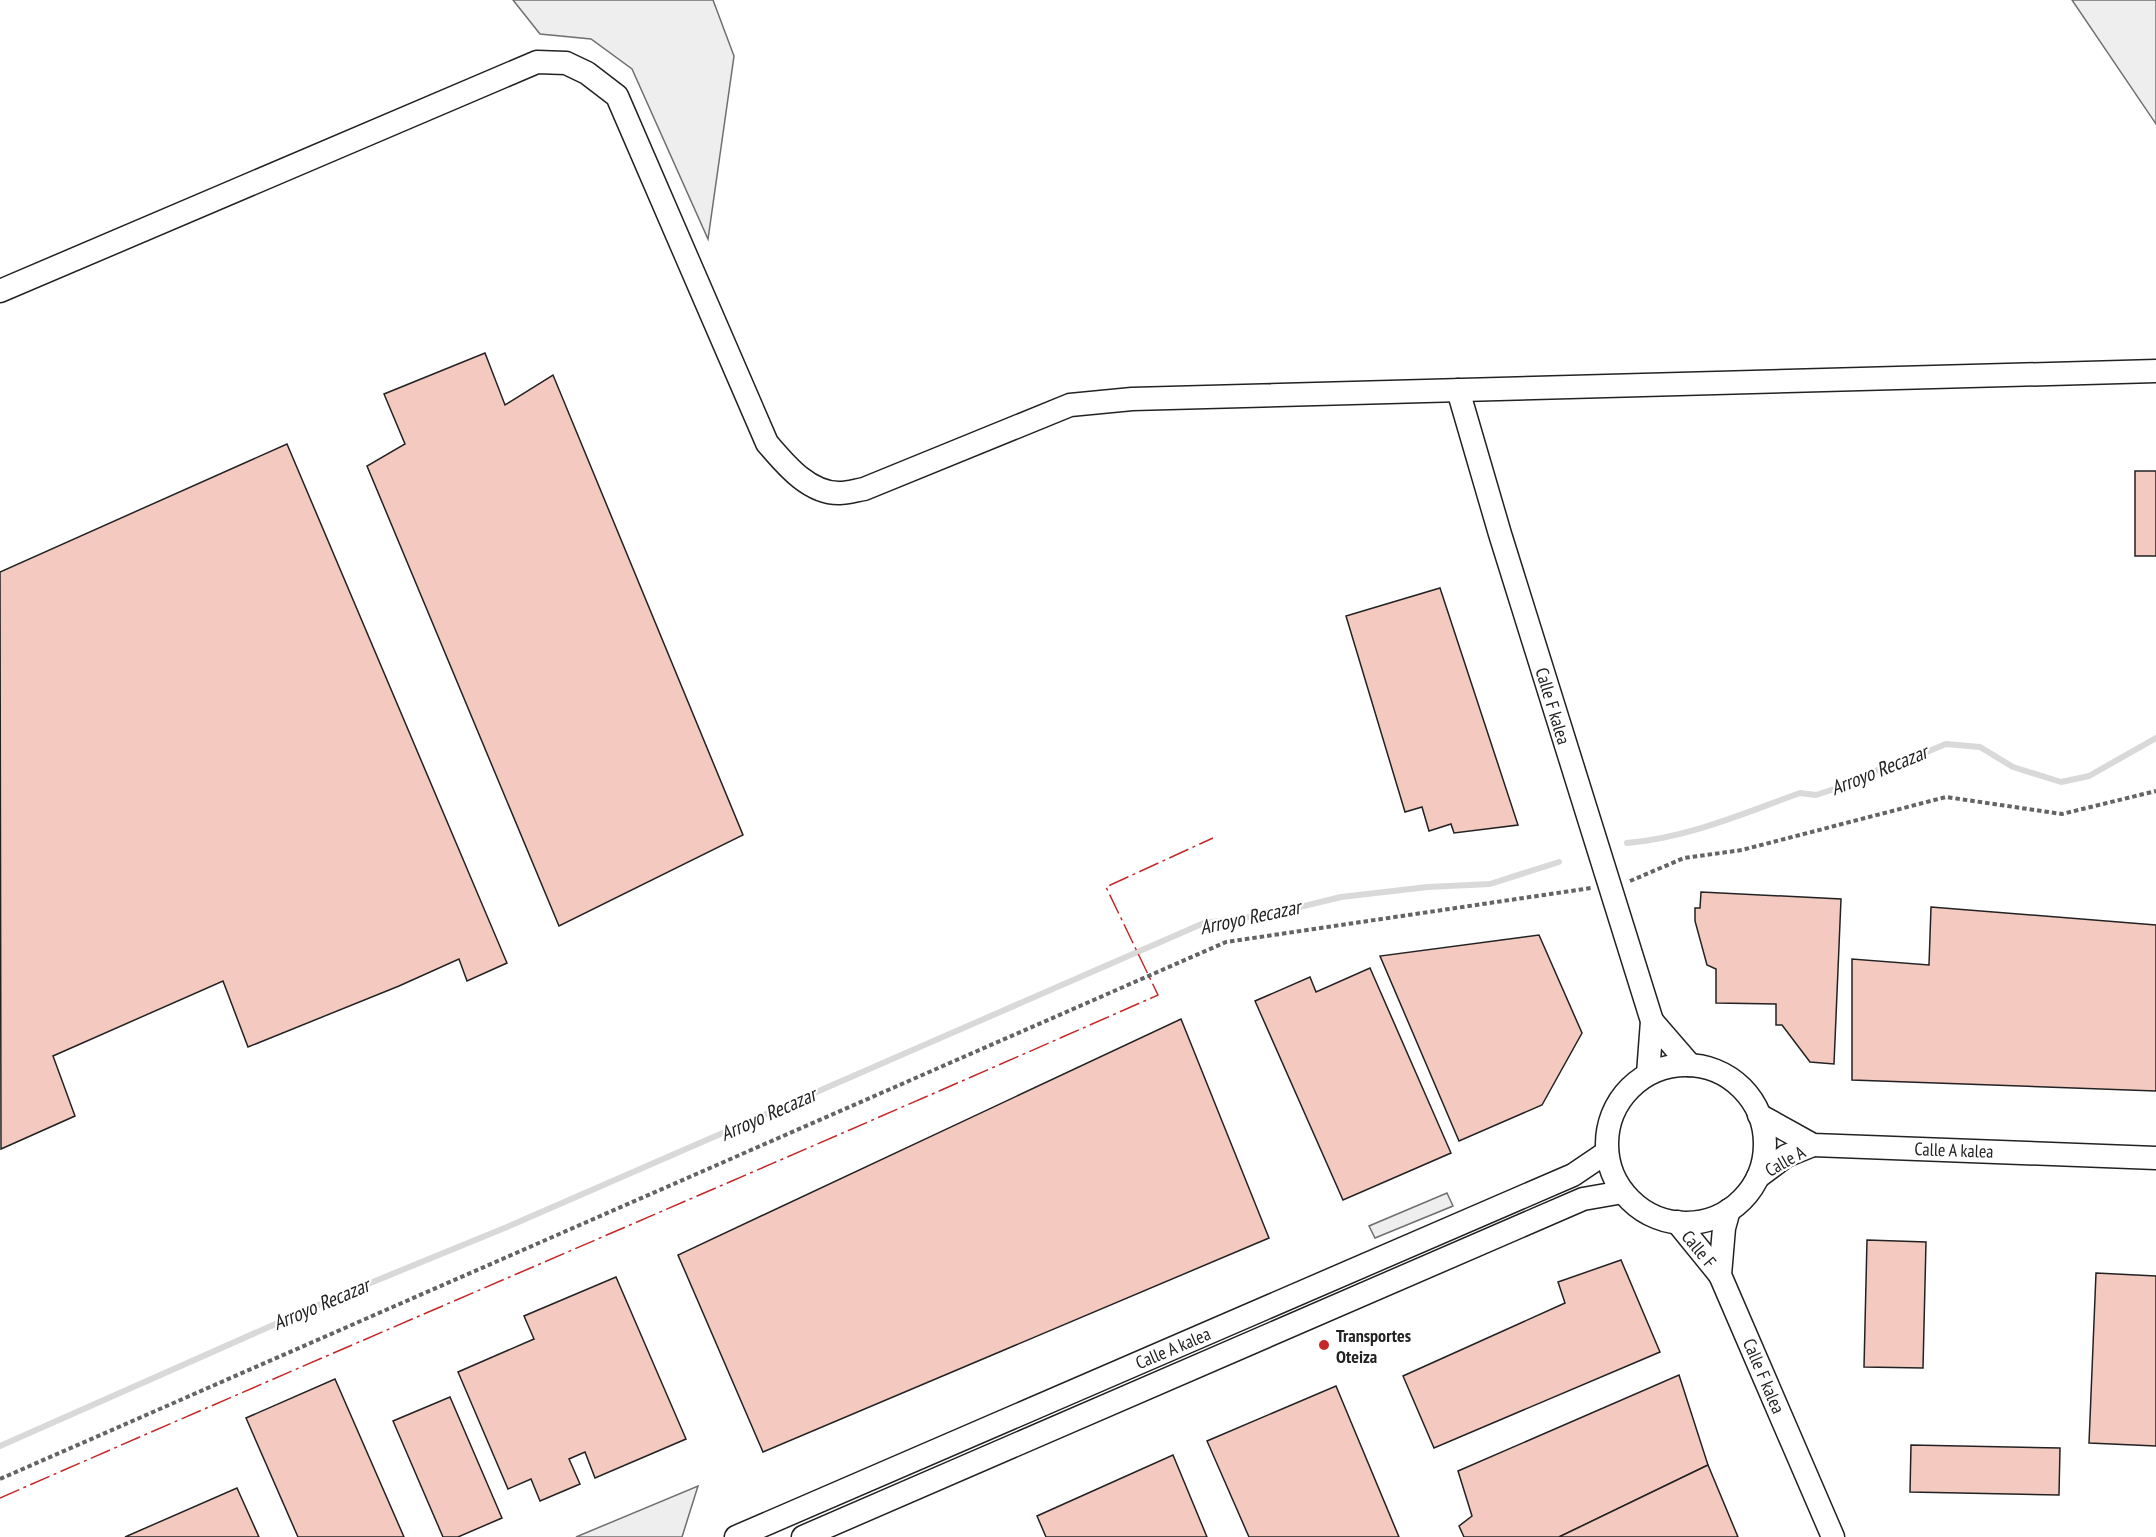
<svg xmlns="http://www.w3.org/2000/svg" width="2156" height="1537" font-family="'PT Sans Narrow',sans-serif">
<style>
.green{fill:#eee;stroke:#6f6f6f;stroke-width:1.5}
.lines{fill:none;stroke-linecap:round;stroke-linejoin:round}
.stream{stroke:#d9d9d9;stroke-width:6}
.building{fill:#f3c9c0;stroke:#222;stroke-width:1.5}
.minor-casing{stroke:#222;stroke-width:25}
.path{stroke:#646464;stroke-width:4;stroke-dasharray:4.5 3;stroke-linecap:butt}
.minor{stroke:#fff;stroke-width:22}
.power{stroke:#c62828;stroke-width:1.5;stroke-dasharray:21 4.5 3 4.5;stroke-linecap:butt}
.poi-dot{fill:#c62828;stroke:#fff;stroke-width:2}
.labels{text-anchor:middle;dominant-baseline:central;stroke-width:4.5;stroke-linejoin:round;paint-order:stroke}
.street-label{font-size:18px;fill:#222;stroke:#fff}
.poi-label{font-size:18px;font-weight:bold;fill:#222;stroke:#fff;text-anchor:start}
.water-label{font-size:20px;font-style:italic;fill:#222;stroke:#fff}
</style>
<rect width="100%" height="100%" fill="#fff"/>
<g class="green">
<polygon points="513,0 713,0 734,56 708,239 632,69 591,39 540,34"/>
<polygon points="2072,0 2156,0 2156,124"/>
<polygon points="1447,1193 1453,1206 1375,1238 1369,1226"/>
<polygon points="698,1486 682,1537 576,1537"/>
</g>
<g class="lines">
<g class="stream">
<path d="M1627 843C1690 837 1742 814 1800 793L1816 795 1859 781 1884 766 1917 756 1946 744 1980 747 2013 767 2061 782 2089 776 2156 738"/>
<polyline points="0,1446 341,1295 507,1227 1204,923 1267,915 1341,897 1428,887 1490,884 1559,862"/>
</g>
</g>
<g class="building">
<polygon points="485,353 505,405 553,375 743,835 559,926 367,466 405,444 384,394"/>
<polygon points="287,444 507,963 467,981 459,959 399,986 248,1047 223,981 53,1056 75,1116 1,1149 0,572"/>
<rect x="2135" y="471" width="21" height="85"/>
<polygon points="1440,588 1518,825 1454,833 1451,824 1429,831 1422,807 1405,812 1346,616"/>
<polygon points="1701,892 1841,899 1834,1064 1810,1062 1782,1025 1776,1025 1776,1004 1716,1003 1716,969 1707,965 1695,921 1695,908 1700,908"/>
<polygon points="1931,907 2156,925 2156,1091 1852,1080 1852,959 1929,965"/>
<polygon points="1539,935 1582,1033 1542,1105 1459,1141 1380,956"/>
<polygon points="1370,968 1451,1153 1343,1200 1255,1001 1310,977 1316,992"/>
<polygon points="1181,1019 1269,1238 763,1452 678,1255"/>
<polygon points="1867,1240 1926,1242 1923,1368 1864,1367"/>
<polygon points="1621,1260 1660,1352 1434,1448 1403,1376 1565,1303 1558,1282"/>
<polygon points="2096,1273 2156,1276 2156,1446 2089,1443"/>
<polygon points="616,1277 686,1439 595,1478 585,1452 569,1459 580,1484 540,1501 531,1479 508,1489 458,1372 534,1339 524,1316"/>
<polygon points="1679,1375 1708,1465 1559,1537 1464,1537 1459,1526 1472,1516 1458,1471"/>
<polygon points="335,1379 404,1537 298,1537 246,1418"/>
<polygon points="1336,1386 1399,1537 1249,1537 1207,1441"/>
<polygon points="450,1397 502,1518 458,1537 443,1537 393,1421"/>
<polygon points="1911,1445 2060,1448 2059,1495 1910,1492"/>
<polygon points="1173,1455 1207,1537 1046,1537 1037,1516"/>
<polygon points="1708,1465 1738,1537 1559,1537"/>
<polygon points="237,1488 259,1537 125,1537"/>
</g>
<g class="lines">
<g class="minor-casing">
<g id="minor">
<path d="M0 291 537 62 566 63 587 73 617 96 767 443C785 464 809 494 840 493 848 493 857 490 864 489L1070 405 1132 399 2156 371"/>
<polyline points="1458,390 1500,534 1652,1021 1648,1074"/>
<polyline points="1652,1021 1690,1065"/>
<circle cx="1686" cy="1144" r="79"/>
<polyline points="1759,1115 1813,1145 2156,1158"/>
<polyline points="1758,1177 1786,1156 1813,1145"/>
<polyline points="1729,1210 1724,1228 1720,1275 1833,1537"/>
<polyline points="1677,1222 1720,1275"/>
<polyline points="736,1537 1573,1175 1607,1152"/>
<polyline points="803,1537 1583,1199 1623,1192"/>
</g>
</g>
<g class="path">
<polyline points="1630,881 1684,858 1742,850 1946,797 2062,814 2156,791"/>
<polyline points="0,1479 1226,942 1591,888"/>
</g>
<use href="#minor" class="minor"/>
<path class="power" d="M0 1498C386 1329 773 1165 1158 995L1106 887 1213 838"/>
</g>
<circle class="poi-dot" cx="1324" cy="1345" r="6"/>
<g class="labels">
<g class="street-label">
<text transform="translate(1553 706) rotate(73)">Calle F kalea</text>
<text transform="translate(1954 1150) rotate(2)">Calle A kalea</text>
<text transform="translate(1785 1161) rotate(-30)">Calle A</text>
<text transform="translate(1699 1249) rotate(50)">Calle F</text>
<text transform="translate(1173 1348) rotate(-23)">Calle A kalea</text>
<text transform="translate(1764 1376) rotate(67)">Calle F kalea</text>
</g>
<g class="poi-label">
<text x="1336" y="1335">Transportes<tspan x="1336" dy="21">Oteiza</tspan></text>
</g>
<g class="water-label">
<text transform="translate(1879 770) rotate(-22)">Arroyo Recazar</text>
<text transform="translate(1250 917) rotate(-12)">Arroyo Recazar</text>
<text transform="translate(768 1114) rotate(-24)">Arroyo Recazar</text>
<text transform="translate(321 1304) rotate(-23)">Arroyo Recazar</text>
</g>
</g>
</svg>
